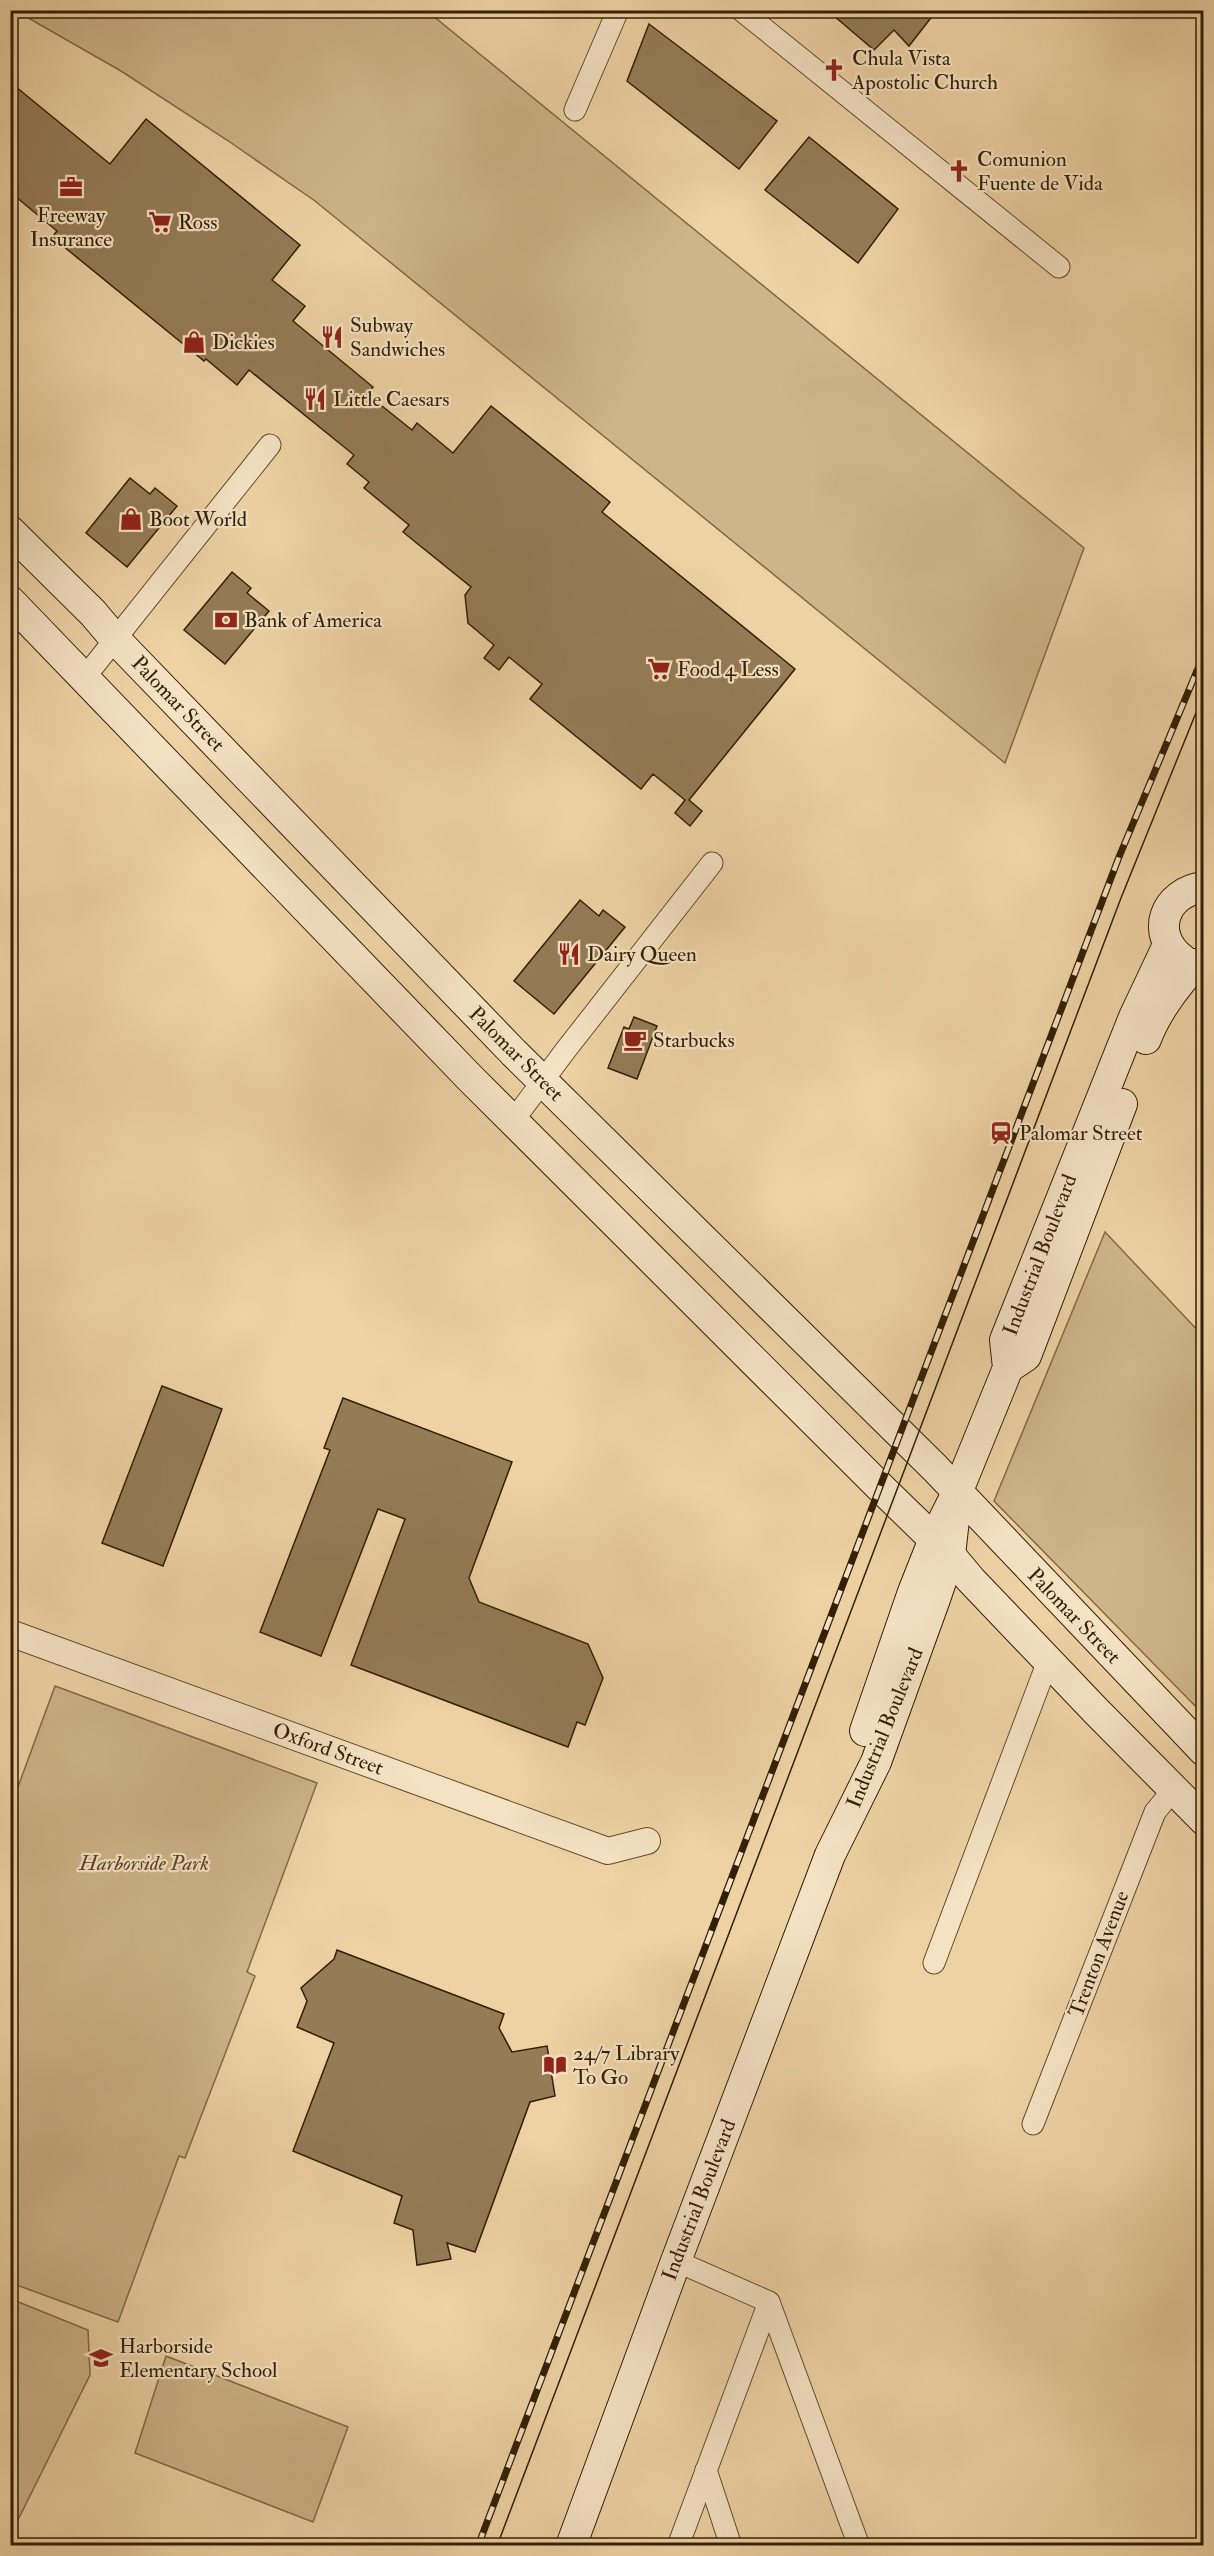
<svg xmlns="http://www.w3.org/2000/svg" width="1214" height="2556" font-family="'IM FELL Double Pica',serif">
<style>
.green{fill:#ceb489;stroke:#806a46;stroke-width:1.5}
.building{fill:#947c57;stroke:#321f03;stroke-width:1.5}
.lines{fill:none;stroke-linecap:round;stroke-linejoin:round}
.minor-casing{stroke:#614c2b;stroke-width:23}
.tertiary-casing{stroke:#614c2b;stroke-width:28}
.secondary-casing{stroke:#321f03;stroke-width:32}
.minor{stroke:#f4e2c4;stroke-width:21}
.tertiary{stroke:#f4e2c4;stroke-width:26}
.secondary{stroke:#f4e2c4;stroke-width:30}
.tram{stroke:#321f03;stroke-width:1.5}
.rail-casing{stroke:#321f03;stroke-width:7}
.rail{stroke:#f4e2c4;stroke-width:4.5;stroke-dasharray:14;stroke-linecap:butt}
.labels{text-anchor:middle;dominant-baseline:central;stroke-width:4.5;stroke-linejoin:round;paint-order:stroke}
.poi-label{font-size:21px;fill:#321f03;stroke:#f4e2c4;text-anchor:start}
.street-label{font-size:21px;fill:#321f03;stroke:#f4e2c4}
.park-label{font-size:21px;font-style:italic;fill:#594424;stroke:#f4e2c4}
</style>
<rect width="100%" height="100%" fill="#eed2a4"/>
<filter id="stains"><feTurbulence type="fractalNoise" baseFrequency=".00333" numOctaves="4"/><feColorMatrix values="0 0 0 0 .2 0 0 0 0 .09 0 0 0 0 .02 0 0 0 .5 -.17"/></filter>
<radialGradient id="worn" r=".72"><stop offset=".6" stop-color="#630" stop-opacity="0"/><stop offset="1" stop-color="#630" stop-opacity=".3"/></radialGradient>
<g class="green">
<polygon points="16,11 427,11 1084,548 1005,763 315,201 227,140 121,71"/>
<polygon points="1105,1232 1203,1336 1203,1714 994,1501"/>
<polygon points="55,1686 317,1783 247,1972 255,1976 185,2158 179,2156 118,2322 11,2283 11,1806"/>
<polygon points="11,2299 88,2330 90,2375 11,2534"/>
<polygon points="166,2356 348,2427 313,2522 135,2453"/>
</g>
<g class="building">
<polygon points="827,10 937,10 909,46 894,30 874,50"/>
<polygon points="649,24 777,121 739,169 627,81"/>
<polygon points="10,82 110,164 146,119 300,245 272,280 305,306 293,321 373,387 367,394 412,430 417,423 453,453 491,406 610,502 602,512 795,669 689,800 702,811 690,826 675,813 685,800 653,774 641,789 530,699 542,684 509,657 499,670 484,658 494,645 468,623 465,595 471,587 403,532 409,525 364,488 369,482 347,464 354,455 249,370 237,385 206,359 204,361 52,237 57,231 10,192"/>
<polygon points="809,137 898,209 858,263 765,190"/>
<polygon points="130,478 150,494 155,488 177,506 127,567 86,533"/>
<polygon points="232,572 251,588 247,593 269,611 225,664 184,630"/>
<polygon points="580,900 599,916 603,910 625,927 554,1014 514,981"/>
<polygon points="634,1017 657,1026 637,1079 608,1068 624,1027 629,1029"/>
<polygon points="162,1386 222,1409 163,1566 102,1543"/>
<polygon points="343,1398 512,1462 469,1578 479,1602 588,1644 603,1678 585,1725 577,1722 568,1747 351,1665 405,1519 378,1509 321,1656 260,1632 330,1450 324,1448"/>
<polygon points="337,1950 504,2014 499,2028 512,2052 547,2046 555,2096 530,2102 475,2252 447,2243 451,2259 417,2265 413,2230 394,2223 402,2196 293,2151 334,2043 297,2027 307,2001 301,1988 334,1959"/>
</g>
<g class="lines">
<g class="minor-casing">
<g id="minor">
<polyline points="741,10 1059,267"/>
<polyline points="575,110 618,10"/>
<polyline points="85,677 270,445"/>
<polyline points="513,1121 565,1051 712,863"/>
<polyline points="934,1963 1048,1661"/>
<polyline points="1033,2124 1155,1812 1173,1790"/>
<polyline points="676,2261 769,2302 859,2546"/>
<polyline points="706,2470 731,2546"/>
<polyline points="678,2546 769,2302"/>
</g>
</g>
<g class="tertiary-casing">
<polyline id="tertiary" points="10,1633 608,1851 647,1841"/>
</g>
<g class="secondary-casing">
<g id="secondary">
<polyline points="10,531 93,613 115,639 514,1053 935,1468 1204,1751"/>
<polyline points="10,601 469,1077 879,1486 950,1555 971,1580 1097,1712 1204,1820"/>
<path d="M1182 959C1149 934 1164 892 1204 887"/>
<path d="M1146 1039C1157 1010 1175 988 1195 964"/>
<polyline points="1008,1368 1026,1356 1122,1104"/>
<polyline points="865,1731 913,1592 934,1539 957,1493 1008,1368 1005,1340 1134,1017 1168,945"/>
<polyline points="571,2546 676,2261 830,1855 876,1762 935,1599 950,1555 957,1493"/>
</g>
</g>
<use href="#minor" class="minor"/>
<use href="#tertiary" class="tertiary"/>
<use href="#secondary" class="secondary"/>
<polyline class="tram" points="497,2546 1121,898 1204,693"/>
<g class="rail-casing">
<polyline id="rail" points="478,2546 1119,857 1204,654"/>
</g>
<use href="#rail" class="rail"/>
</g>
<defs>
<g id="church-bare" transform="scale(1.8)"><path d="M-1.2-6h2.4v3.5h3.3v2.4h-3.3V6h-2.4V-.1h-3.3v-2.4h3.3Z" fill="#8f2418" stroke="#f4e2c4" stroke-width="2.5" paint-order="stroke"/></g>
<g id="office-bare" transform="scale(1.8)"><path d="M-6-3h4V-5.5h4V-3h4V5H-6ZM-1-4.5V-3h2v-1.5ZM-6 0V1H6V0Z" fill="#8f2418" stroke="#f4e2c4" stroke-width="2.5" paint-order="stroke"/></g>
<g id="supermarket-bare" transform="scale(1.8)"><path d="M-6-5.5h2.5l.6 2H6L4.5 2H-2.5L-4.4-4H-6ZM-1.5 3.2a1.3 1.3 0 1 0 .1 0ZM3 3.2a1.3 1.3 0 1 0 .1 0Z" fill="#8f2418" stroke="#f4e2c4" stroke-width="2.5" paint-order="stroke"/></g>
<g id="restaurant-bare" transform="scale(1.8)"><path d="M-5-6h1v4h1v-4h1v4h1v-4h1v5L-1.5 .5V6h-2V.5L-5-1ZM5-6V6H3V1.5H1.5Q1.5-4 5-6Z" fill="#8f2418" stroke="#f4e2c4" stroke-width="2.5" paint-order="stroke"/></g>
<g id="shop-bare" transform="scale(1.8)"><path d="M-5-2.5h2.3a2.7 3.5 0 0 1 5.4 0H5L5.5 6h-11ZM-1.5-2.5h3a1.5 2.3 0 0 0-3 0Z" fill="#8f2418" stroke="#f4e2c4" stroke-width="2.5" paint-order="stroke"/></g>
<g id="bank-bare" transform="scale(1.8)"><path d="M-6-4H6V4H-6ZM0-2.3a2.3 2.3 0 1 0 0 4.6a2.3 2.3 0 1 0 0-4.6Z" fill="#8f2418" stroke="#f4e2c4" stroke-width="2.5" paint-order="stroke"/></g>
<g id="cafe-bare" transform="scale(1.8)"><path d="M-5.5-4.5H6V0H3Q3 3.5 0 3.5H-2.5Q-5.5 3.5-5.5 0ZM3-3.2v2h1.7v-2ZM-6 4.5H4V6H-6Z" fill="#8f2418" stroke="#f4e2c4" stroke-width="2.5" paint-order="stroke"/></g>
<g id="station-bare" transform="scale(1.8)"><path d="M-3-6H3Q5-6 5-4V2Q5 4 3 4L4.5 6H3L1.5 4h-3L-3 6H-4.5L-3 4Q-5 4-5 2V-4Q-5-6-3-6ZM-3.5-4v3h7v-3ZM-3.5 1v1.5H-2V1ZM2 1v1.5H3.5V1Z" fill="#8f2418" stroke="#f4e2c4" stroke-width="2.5" paint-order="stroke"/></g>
<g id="library-bare" transform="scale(1.8)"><path d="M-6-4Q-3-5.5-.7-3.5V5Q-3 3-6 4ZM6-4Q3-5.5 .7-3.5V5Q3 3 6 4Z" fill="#8f2418" stroke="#f4e2c4" stroke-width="2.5" paint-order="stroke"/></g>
<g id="school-bare" transform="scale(1.8)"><path d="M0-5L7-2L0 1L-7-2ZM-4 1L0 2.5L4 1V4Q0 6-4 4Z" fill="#8f2418" stroke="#f4e2c4" stroke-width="2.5" paint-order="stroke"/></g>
</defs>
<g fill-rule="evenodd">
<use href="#church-bare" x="834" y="70"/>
<use href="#church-bare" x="959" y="171"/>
<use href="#office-bare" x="71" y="187"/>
<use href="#supermarket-bare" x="160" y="222"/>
<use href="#restaurant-bare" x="332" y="337"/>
<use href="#shop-bare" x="194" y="342"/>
<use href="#restaurant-bare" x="315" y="399"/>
<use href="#shop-bare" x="131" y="519"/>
<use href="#bank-bare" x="226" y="620"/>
<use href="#supermarket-bare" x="659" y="669"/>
<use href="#restaurant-bare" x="569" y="954"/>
<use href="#cafe-bare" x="635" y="1040"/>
<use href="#station-bare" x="1001" y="1133"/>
<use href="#library-bare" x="555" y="2065"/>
<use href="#school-bare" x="101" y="2358"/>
</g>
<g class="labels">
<g class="poi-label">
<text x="852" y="58">Chula Vista<tspan x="852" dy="24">Apostolic Church</tspan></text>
<text x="977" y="159">Comunion<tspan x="977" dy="24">Fuente de Vida</tspan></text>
<text x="71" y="215" text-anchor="middle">Freeway<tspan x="71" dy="24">Insurance</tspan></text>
<text x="178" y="222">Ross</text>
<text x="350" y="325">Subway<tspan x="350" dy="24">Sandwiches</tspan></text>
<text x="212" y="342">Dickies</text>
<text x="333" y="399">Little Caesars</text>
<text x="149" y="519">Boot World</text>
<text x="244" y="620">Bank of America</text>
<text x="677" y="669">Food 4 Less</text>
<text x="587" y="954">Dairy Queen</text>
<text x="653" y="1040">Starbucks</text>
<text x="1019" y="1133">Palomar Street</text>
<text x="573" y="2053">24/7 Library<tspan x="573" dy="24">To Go</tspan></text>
<text x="119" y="2346">Harborside<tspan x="119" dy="24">Elementary School</tspan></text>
</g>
<g class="street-label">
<text transform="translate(178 704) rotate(46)">Palomar Street</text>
<text transform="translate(516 1054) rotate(45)">Palomar Street</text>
<text transform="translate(1040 1255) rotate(-69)">Industrial Boulevard</text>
<text transform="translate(1074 1616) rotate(46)">Palomar Street</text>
<text transform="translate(885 1728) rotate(-68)">Industrial Boulevard</text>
<text transform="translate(328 1749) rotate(20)">Oxford Street</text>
<text transform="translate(1099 1954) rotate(-69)">Trenton Avenue</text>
<text transform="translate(699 2200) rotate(-69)">Industrial Boulevard</text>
</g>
<g class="park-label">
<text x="144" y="1863">Harborside Park</text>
</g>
</g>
<rect width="1214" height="2556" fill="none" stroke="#eed2a4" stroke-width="36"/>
<rect x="12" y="12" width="1190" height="2532" fill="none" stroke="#321f03" stroke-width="3"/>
<rect x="18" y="18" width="1178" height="2520" fill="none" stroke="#321f03" stroke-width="1.5"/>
<rect width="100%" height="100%" filter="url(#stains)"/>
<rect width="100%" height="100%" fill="url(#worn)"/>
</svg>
